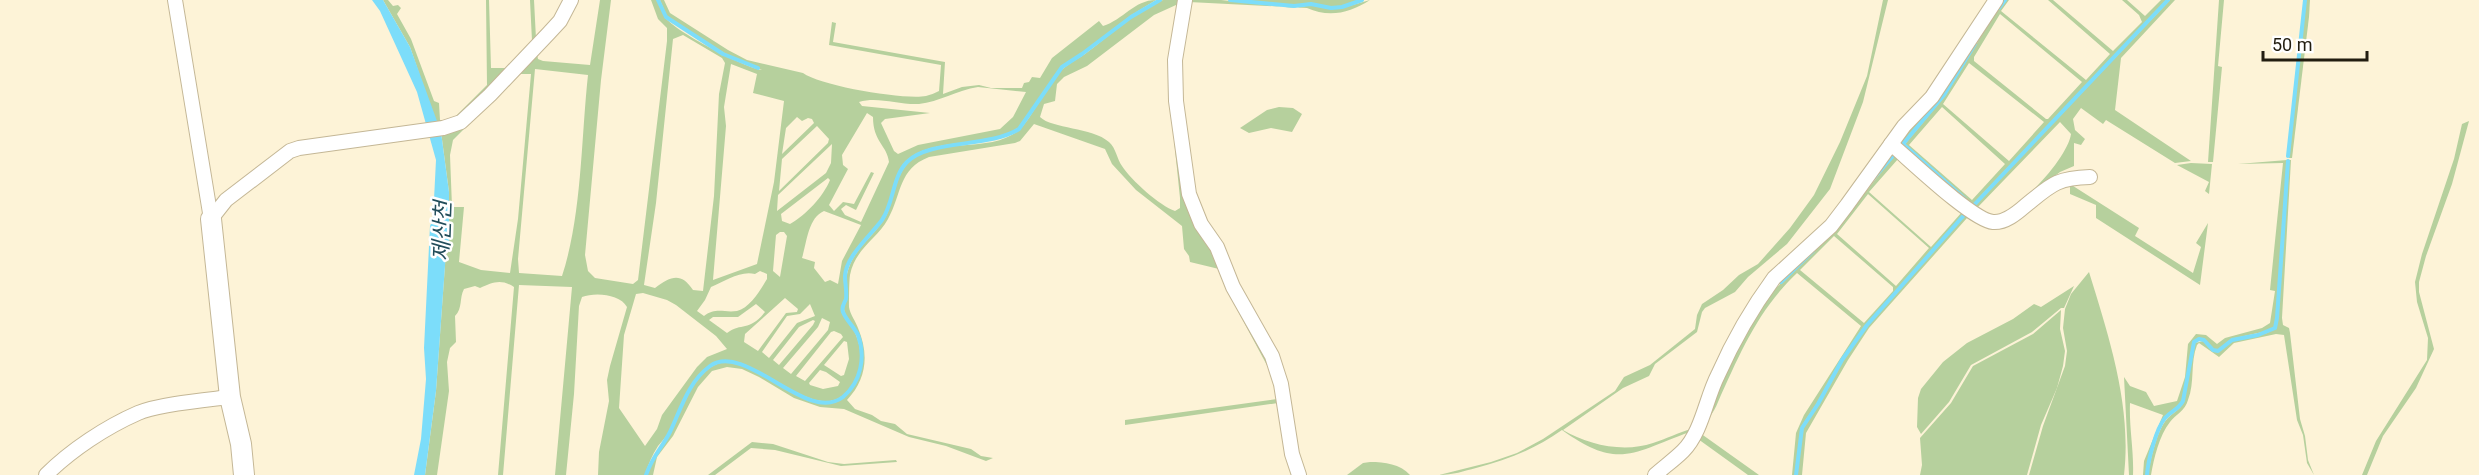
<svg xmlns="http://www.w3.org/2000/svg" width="2479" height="475" font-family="Roboto,'Noto Sans KR',sans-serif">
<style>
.green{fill:#b6d09d;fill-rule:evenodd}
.water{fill:#7cddfa}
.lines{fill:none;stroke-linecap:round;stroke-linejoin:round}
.stream{stroke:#7cddfa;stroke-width:4}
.street-casing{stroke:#c4b796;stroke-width:16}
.secondary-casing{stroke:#c4b796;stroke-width:22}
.street{stroke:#fff;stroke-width:14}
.secondary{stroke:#fff;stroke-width:20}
.labels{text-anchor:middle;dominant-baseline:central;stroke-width:5;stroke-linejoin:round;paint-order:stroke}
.water-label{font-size:22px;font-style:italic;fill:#224d5a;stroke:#fff}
</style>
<rect width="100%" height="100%" fill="#fdf3d7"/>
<g class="green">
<polygon points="383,0 388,0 393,6 398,5 401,8 397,14 411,39 434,101 439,103 440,120 451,121 487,85 486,0 489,0 491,68 506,68 532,41 530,0 534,0 536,39 545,32 564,0 567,0 544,36 468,112 451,124 440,125 436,123 410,47"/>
<path d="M600 0H611L601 80 585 255 588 271 595 278 633 284 638 280 667 41V28L658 19 651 0H657C660 5 662 12 665 17 674 31 745 68 762 70L739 61 703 41 667 17 660 0H664L670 13 728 50 747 60 803 73C821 86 904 100 926 96 930 95 935 93 939 91L941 65 829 45 832 22 836 23 833 42 945 62 943 94 962 87 979 85 991 88H1022L1024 83 1029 82 1032 77 1040 78 1052 58 1099 21 1103 26C1123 20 1134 0 1156 0L1130 16 1082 54 1062 66 1018 128C988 148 930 137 906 161 891 176 893 203 881 220 870 235 845 255 844 276 843 283 846 291 845 298 844 303 841 306 842 311 845 320 853 327 856 335 865 356 861 382 842 396 807 423 744 338 709 366 687 383 681 409 669 432 666 437 662 441 658 446 652 455 648 465 645 475H598L599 452 609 401 607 380 610 366 627 307C620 294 595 292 582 297L579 306 574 394 566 475H555L572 287 519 285 503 475H498L514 287C500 278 492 283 480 288L475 286 464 289C459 298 463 308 455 316L456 342 450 348 447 362 449 391 437 475H425L436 391 446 251 449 249V192L441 132 537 54 538 59 543 61 590 65ZM683 35 722 58 725 63 719 94 714 196 703 291 693 290C681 272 671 276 655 288L644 285 656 203 673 39ZM731 64 757 74 753 93 784 101 774 182 757 264 713 280 726 126 724 107ZM535 69 588 75C581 139 582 215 562 276L519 273 518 259ZM519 74H531L518 219 510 273 481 270 459 262 464 207H452L450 155 453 140ZM978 87 1026 92 1013 117 1000 129 918 145 898 154 894 151 881 123 885 119 930 113 862 106 859 102C878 96 898 105 919 104 939 102 957 90 978 87ZM867 113 873 117C873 142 887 145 889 162L861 222 845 215 841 209 846 205 856 210 874 173 871 172 854 204 843 202 834 211 829 205 848 169 843 165 842 155ZM797 117 802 121 808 118 812 119 814 123 782 154 786 128ZM817 126 829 139 828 143 779 191 782 159ZM832 144 831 163 826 173 777 211 778 195ZM828 178 830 180C823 197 806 215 790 224L782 221 781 214ZM824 211 861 225 842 261 838 284 830 280 825 282 814 268 815 262 802 258C807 242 808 218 824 211ZM780 232H784L787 236 780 277 773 271 776 235ZM760 271 767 274V279C761 289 750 308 737 311 724 313 716 307 704 316L697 311 705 300 711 287C725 281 741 270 755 274ZM643 293 667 300 676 305 716 336 727 349 707 357 697 367 662 415 657 429 645 446 619 408 624 335 636 294ZM785 298 798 309 797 312 786 313 758 351 744 342 745 334ZM756 304 765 312C749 332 742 322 727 333L709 320 713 317H738ZM810 304 815 316 797 323 769 358 762 352 787 316 800 314ZM822 318 830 322 828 330 791 374 783 368 818 327ZM813 320 815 321 813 325 779 365 773 360 799 327ZM834 331 841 334 843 337 805 381 796 376 831 332ZM844 341 847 342 849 359 844 375 841 376 824 365ZM820 370 826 372 840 382 838 386 823 389 810 385 809 383Z"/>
<path d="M1163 0H1182L1175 40 1188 199 1269 357 1297 475H1292L1278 403 1125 425V420L1277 399 1270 371 1225 287 1219 269 1190 262 1189 256 1184 249 1182 226 1136 190 1112 164 1105 149 1034 124 1020 141 1015 143 929 157C898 169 902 194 888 219 877 239 855 249 850 275 849 282 849 300 849 307 850 314 856 322 858 328 869 354 867 379 847 400L855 409 872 415 881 421 895 424 907 434 971 449 981 456 993 458 986 461 946 446 909 437 844 409 820 407 794 398 759 377 742 369 727 367 712 371 698 387 673 436 657 457 653 475H647C654 455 664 448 671 432 682 410 689 382 711 367 747 341 809 430 847 395 865 377 867 350 855 328 852 323 844 315 844 309 843 305 846 301 847 296 848 289 845 280 847 274 853 247 876 236 887 214 894 198 896 173 910 161 939 136 988 154 1018 131 1031 120 1042 93 1053 79 1062 67 1073 62 1085 54 1110 36 1134 10 1163 0ZM1176 5 1179 7 1168 81 1180 198V208L1175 211C1160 206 1131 180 1122 166 1117 159 1116 148 1109 142 1092 127 1052 129 1040 117L1044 104 1055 101 1057 84 1064 77 1087 66 1154 15Z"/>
<path d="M1186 0H1221L1294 8 1311 5 1331 9 1342 8 1370 0C1350 13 1329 18 1307 8L1189 2Z"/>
<polygon points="1240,0 1360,0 1342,6 1331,7 1311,3 1294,6"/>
<path d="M1883 0H1888L1863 102 1830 189 1787 244 1748 277 1735 292 1705 308 1702 312 1697 332 1655 364 1649 376 1623 388 1563 430C1588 445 1624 453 1653 443 1667 439 1678 432 1692 429L1690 432C1633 452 1619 471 1562 430 1535 449 1508 460 1476 468 1464 471 1453 475 1439 475L1491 462 1517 453 1543 439 1615 391 1624 377 1650 365 1695 329 1697 315 1702 304 1723 290 1739 275 1758 264 1790 228 1814 195 1840 142 1867 76Z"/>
<path d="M1997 0H2004L1992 14 1943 94 1903 144 1973 207 2170 0H2175L2121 58 2115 110 2191 161 2175 163 2106 120 2103 124 2081 108 2073 119 2075 130 2085 139 2081 145 2074 143V166L2060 172 2000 218 1978 213 1900 145 1899 139ZM2060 122 2071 134C2068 157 2021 209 1999 214 1991 216 1984 212 1977 208Z"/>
<path d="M2006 0H2009L2001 11 2086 80 2110 54 2048 0H2053L2113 51 2142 22 2139 15 2122 0H2127L2145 16 2161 0H2167L1973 204 1905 144 1945 96 1994 15ZM2000 14 2082 82 2048 119H2046L1974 61V57ZM1969 63 2044 122 2009 161 1943 104ZM1942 107 2005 164 1972 200 1909 145Z"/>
<polygon points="2219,0 2224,0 2218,66 2222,67 2213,162 2208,162"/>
<polygon points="2306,0 2310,0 2309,17 2292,158 2289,158"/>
<polygon points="1279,107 1293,108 1302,114 1292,132 1271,128 1249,133 1240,128 1267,110"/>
<polygon points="2469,121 2452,184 2426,256 2419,282 2419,292 2434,349 2416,388 2383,436 2367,475 2362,475 2376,441 2427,360 2428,338 2417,302 2415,282 2422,254 2454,159 2462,124"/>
<path d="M1891 154 1898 155 1982 222 2028 208C2007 231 1995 236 1967 218L1869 328 1848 360 1806 433 1802 475H1797L1803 428 1819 404 1843 360 1868 325 1965 215 1964 214 1867 324 1841 359 1817 403 1801 427 1795 475H1792L1796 433 1804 415 1861 326 1797 273C1758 310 1740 353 1718 402 1714 413 1705 422 1700 433L1759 475H1748L1698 439 1667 475H1658L1672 464 1773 284ZM1891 157 1892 158 1837 229 1773 291ZM1898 159 1962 212 1931 247 1869 192ZM1868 194 1929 248 1896 286 1837 234ZM1834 236 1893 287V291L1864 323 1800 270Z"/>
<path d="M2287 160 2276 318 2274 327 2267 331 2231 339 2218 350 2213 349C2207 342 2204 335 2193 341L2182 401C2177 410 2170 411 2164 418 2155 429 2147 460 2146 475H2143L2144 461 2163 415 2130 403C2129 428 2134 450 2133 475H2129L2124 377 2130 386 2146 392 2154 406 2177 401 2185 377 2188 344 2196 334 2206 335 2217 344 2225 338 2262 328 2270 323 2275 291 2270 290 2283 163 2238 164Z"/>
<path d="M2289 160H2291L2282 318 2283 325 2289 328 2290 333 2300 419 2305 436 2308 460 2314 475 2307 463 2303 435 2297 420 2284 335 2276 334 2234 343 2219 357 2199 343 2197 345C2190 363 2195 382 2188 400 2185 411 2176 414 2170 422 2159 436 2154 458 2151 475H2148C2150 461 2157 430 2167 419 2173 412 2179 411 2184 402L2195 343 2203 341 2212 351 2218 352 2232 341 2267 333 2275 328 2278 318Z"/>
<polygon points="2191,163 2212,164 2209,194 2205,191 2209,182 2177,165"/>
<polygon points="2070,184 2139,228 2135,236 2193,273 2201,247 2196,243 2208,223 2200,285 2096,218 2096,205 2070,194"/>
<path d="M2089 272C2109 337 2132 406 2124 475H2029L2043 426 2065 366 2067 351 2063 328 2065 309 2071 294Z"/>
<polygon points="2074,286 2064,308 2061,308 2032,332 1971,365 1949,402 1921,434 1917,427 1918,398 1921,389 1943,362 1967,343 2013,319 2034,304 2041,307"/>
<polygon points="2061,310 2060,329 2065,351 2063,366 2057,388 2041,425 2027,475 1920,475 1922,465 1920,438 1951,403 1973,366 2033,334"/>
<polygon points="752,442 773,444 828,462 844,464 896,460 897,462 841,466 775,450 751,448 715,475 708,475"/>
<path d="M1370 462C1385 462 1400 464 1410 475H1347L1363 463Z"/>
</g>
<polygon class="water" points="372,0 383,0 410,47 441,132 449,192 449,249 446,252 436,391 425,475 414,475 421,439 426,379 424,348 430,226 433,219 436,160 417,92 380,11"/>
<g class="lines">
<g class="stream">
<polyline points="658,0 666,17 723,54 758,68"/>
<polyline points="1230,0 1294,6 1311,4 1331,8 1342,7 1362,0"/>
<polyline points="1999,8 2005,0"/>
<polyline points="2288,156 2305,0"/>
<polyline points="1873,179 1892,157"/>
<polyline points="1965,199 1903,144 1944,95 1975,44"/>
<polyline points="1970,204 1973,206 2168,0"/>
<polyline points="1781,282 1813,251"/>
<path d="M646 475C653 455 662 448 670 432 681 409 688 382 710 366 746 341 807 425 843 397 861 382 866 357 858 335 854 327 846 320 843 312 841 307 844 304 846 299 847 291 845 284 845 276 846 256 871 235 882 220 894 203 892 177 907 162 930 139 989 148 1019 129L1062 67 1082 54 1131 17 1160 0"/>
<polyline points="1796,475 1802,428 1818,404 1842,360 1867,325 1965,214"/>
<path d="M2147 475C2148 460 2156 429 2165 418 2171 411 2178 410 2183 401L2194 342 2199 339 2204 340 2213 350 2218 351 2232 340 2258 335 2275 328 2277 318 2288 161"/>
</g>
<g class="street-casing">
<g id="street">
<polyline points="175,0 211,219"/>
<polyline points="1185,0 1175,60 1176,101 1189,194 1201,224 1217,247 1233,287 1272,356 1281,384 1292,454 1299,475"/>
<path d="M1891 144C1910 160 1972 220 1993 222 2005 223 2017 213 2025 206 2051 185 2056 178 2090 177"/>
<polyline points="211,219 226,200 290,151 299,148 443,128 461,122 490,95 548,34 560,21 571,0"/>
<path d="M46 475C71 450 106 427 138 413 159 404 206 400 230 397"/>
<path d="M1655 475C1664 467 1675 459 1683 451 1702 432 1706 398 1718 375 1733 341 1752 308 1774 278L1831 226 1847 205 1904 126 1932 97 1996 0"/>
</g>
</g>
<g class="secondary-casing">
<polyline id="secondary" points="211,219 230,397 241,444 244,475"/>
</g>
<use href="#street" class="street"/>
<use href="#secondary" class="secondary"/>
</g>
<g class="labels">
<g class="water-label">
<text transform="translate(442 231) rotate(-88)">제산천</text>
</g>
</g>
<path d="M2263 51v9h104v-9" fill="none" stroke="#221d10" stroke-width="3"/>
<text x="2272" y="51" font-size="18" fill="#221d10" stroke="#ffffff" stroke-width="4.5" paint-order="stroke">50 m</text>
</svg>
